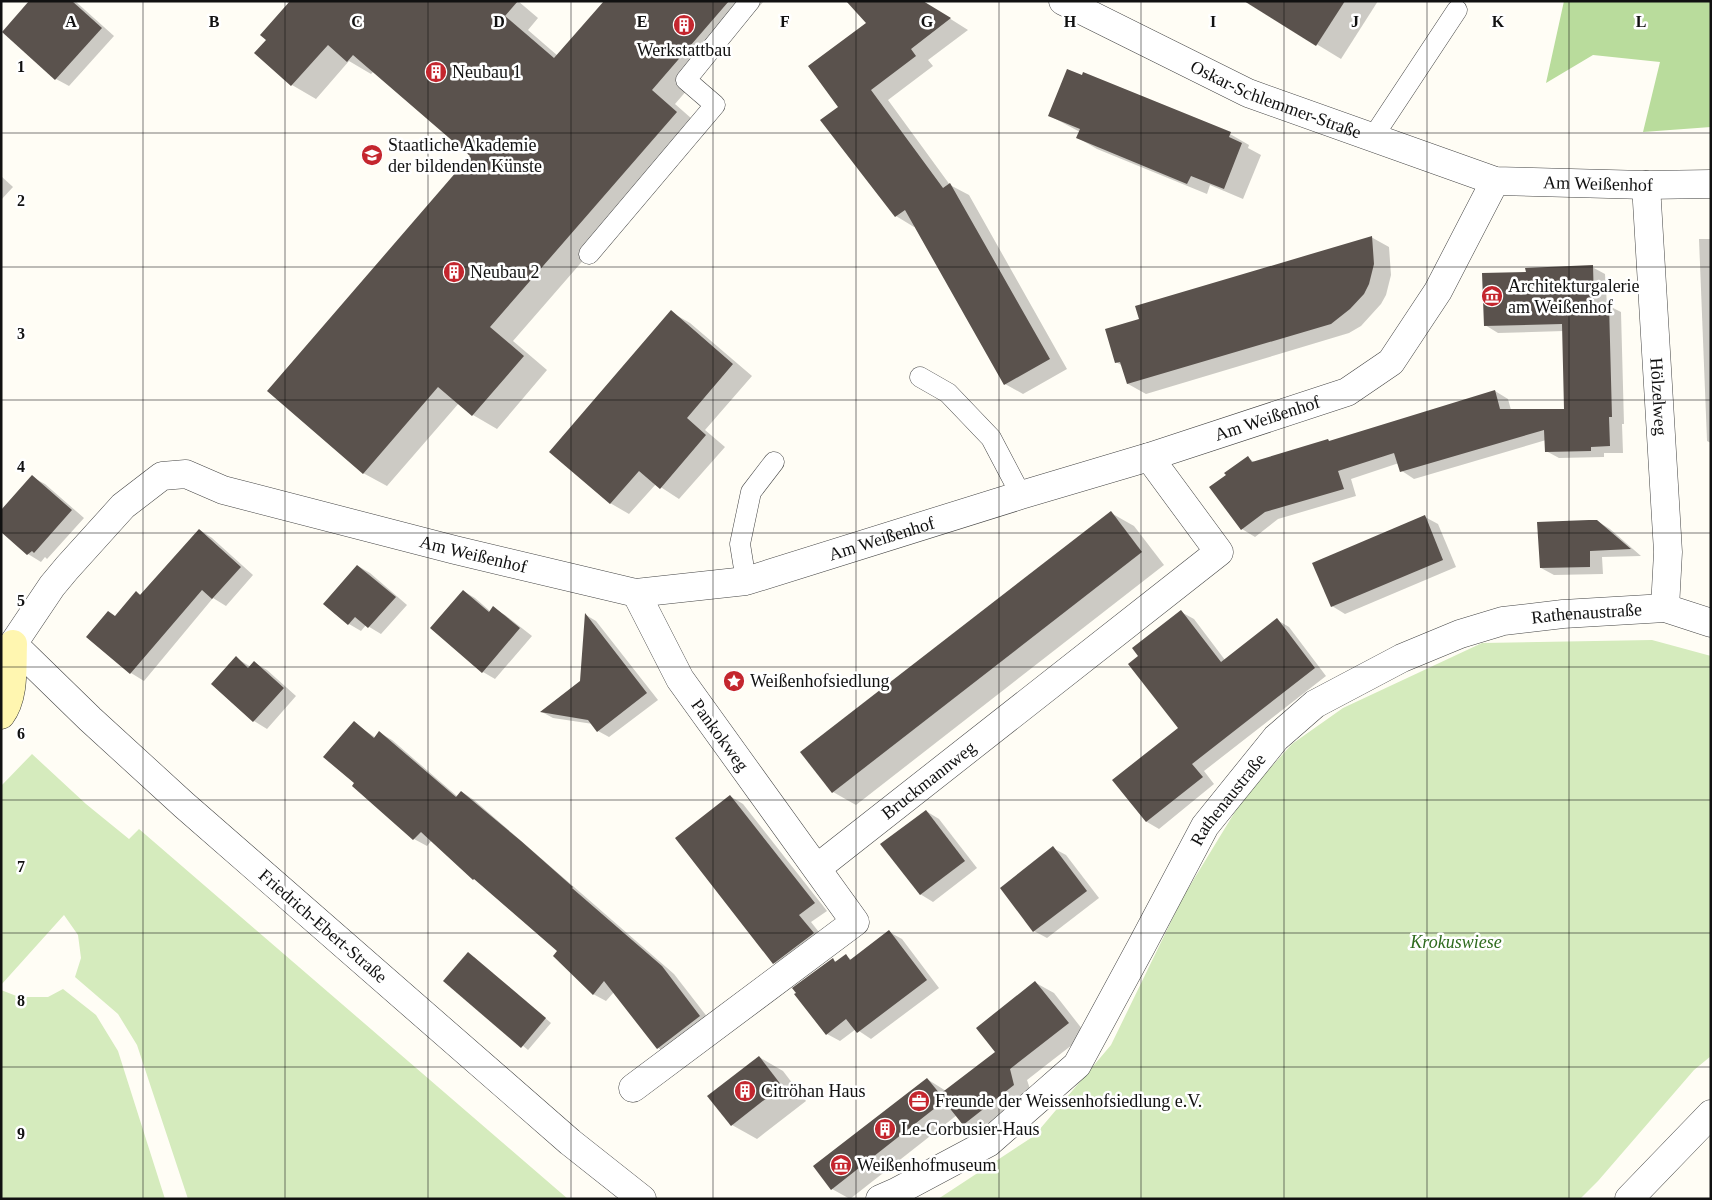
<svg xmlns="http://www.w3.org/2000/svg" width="1712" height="1200" font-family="'Times New Roman',serif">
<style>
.green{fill:#d5ebbd}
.forest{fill:#b9dc9c}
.shadow{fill:#0003}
.building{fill:#5a524d}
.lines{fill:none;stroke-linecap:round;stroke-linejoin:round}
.lane-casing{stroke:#444;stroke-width:21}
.street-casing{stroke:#444;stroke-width:29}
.secondary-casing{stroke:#333;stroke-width:29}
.lane{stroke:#fff;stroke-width:20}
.street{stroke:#fff;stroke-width:28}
.secondary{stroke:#fff6b0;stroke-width:28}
.grid{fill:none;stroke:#111;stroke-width:1;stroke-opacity:0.55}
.labels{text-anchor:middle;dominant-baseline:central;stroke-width:5;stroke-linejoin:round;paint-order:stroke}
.poi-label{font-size:18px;fill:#111;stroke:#fff;text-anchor:start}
.street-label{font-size:18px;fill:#111;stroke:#fff}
.park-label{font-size:18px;font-style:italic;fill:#2f6b1f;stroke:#fff}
.grid-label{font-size:16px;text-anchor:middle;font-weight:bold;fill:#111;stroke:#fff;stroke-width:5;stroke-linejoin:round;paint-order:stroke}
</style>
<rect width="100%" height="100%" fill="#fffdf5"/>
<g class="green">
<polygon points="1652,640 1711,656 1711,1056 1694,1070 1598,1181 1580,1199 938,1199 1034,1136 1111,1045 1183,897 1244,797 1292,744 1343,708 1482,643"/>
<polygon points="32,754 86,804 129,839 139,829 568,1199 188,1199 137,1045 118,1014 75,977 81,958 78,935 64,915 1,985 1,786"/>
<polygon points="63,989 96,1015 118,1051 165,1199 1,1199 1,990 19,997 48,997"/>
</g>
<polygon class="forest" points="1564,1 1711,1 1711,127 1643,132 1660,62 1593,55 1546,83"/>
<g class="shadow">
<polygon points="31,1 75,1 114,36 69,86 56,79"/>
<polygon points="285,1 518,1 538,18 528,30 558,56 605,1 764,1 675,104 700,126 513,341 547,370 497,429 473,415 459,403 387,486 363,473 472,156 374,71 371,74 349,61 316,99 292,85 256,53 268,40 289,4"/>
<polygon points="922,1 968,30 928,60 933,66 888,100 950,185 969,195 1067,369 1023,394 1005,384 915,226 914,227 896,216 840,107"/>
<polygon points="1246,1 1378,1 1341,59"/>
<polygon points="1083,74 1230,134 1249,145 1248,148 1261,155 1243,199 1210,185 1207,194 1097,149 1078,138 1080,132 1050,116"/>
<polygon points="1,176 13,187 1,200"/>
<polygon points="1371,237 1389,247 1391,275 1386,295 1381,304 1361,326 1349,333 1146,394 1128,384 1123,366 1116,362 1140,320"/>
<polygon points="1699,239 1711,239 1711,443 1707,441"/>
<polygon points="1592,267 1605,274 1607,305 1621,312 1624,424 1622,424 1623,453 1604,453 1604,457 1559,458 1546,451 1546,440 1414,479 1402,471 1399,463 1351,479 1356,496 1278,519 1255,537 1242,529 1211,487 1248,458 1256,463 1330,442 1495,391 1508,399 1511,410 1566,410 1564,331 1498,333 1485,325 1527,273"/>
<polygon points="671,312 690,323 752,376 705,430 725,447 679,499 656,484 629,514 610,503"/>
<polygon points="32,477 45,484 84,518 47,559 45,557 41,562 28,554 1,530"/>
<polygon points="1111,513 1134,526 1164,565 856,805 833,792"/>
<polygon points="1425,517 1438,524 1456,567 1345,614 1332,606"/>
<polygon points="1597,521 1610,529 1641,556 1602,557 1603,574 1554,575 1541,568"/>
<polygon points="200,530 212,538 253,575 226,606 213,598 144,681 131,673 88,637 116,617 137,593 141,595"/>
<polygon points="358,566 370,573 407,605 381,634 366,625 361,631 349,624 325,604"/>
<polygon points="463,591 475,598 491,612 493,608 505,615 532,636 495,679 483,672"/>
<polygon points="1181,612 1194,619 1225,660 1277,620 1289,627 1326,676 1204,771 1214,784 1159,829 1147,822 1114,780 1179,728"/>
<polygon points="586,615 596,621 658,700 609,737 598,731 593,724 553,718 542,712 582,682"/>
<polygon points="236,658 251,667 255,663 267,670 296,696 267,729 254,721 212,684"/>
<polygon points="354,723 376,738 380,733 392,740 458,797 462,792 474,800 674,974 712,1023 671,1055 658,1048 614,992 606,1001 593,994 559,951 432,840 427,846 414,839 354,786 356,783"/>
<polygon points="730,796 743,804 827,911 811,922 826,941 787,970 774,963"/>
<polygon points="926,811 939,819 977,868 933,902 920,894"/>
<polygon points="1053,848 1066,855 1099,898 1047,938 1034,931"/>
<polygon points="889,932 902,939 939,988 871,1039 856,1029 840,1041 827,1034 833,960 837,962 846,956 852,960"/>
<polygon points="474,957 551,1023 528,1050 445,981"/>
<polygon points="1036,983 1054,993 1086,1034 1027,1080 1032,1095 982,1134 964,1124 957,1115 850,1199 832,1189 927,1079 946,1091 997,1052"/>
<polygon points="759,1057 783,1071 806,1101 757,1139 732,1125 709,1096"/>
</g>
<g class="building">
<polygon points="29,1 72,1 102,28 55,80 2,32"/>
<polygon points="290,1 518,1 505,16 554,58 604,1 729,1 652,90 677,112 490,327 524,356 472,416 438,387 363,474 267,391 470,156 353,55 347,62 328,45 291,86 254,53 266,40 260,35"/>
<polygon points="846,1 923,1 951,18 911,49 916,56 871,90 943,188 950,183 1050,359 1004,385 905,210 895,217 820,120 838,107 808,66 866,23"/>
<polygon points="1244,1 1345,1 1316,46"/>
<polygon points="1067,69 1082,75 1083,72 1231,132 1229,137 1242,143 1224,189 1191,176 1187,184 1076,138 1080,129 1048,116"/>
<polygon points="1372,236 1374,264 1369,284 1364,294 1350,309 1331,324 1127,384 1120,362 1115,363 1105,329 1139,319 1135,306"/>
<polygon points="1593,265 1594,304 1609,304 1612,417 1609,417 1610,446 1591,447 1591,451 1545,452 1544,430 1400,472 1394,453 1338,471 1344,489 1265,512 1241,530 1209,487 1226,475 1224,473 1248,456 1252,462 1328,439 1329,441 1495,390 1500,409 1564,409 1562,324 1484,326 1482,273 1526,272 1525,268"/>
<polygon points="671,310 733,364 687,418 706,435 660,489 639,471 610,504 549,452"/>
<polygon points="32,475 72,510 34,553 32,551 27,555 1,532 1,510"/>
<polygon points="1111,511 1142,552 832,793 800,752"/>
<polygon points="1425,515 1443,560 1331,607 1312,563"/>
<polygon points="1589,520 1597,520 1631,549 1590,551 1590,567 1540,568 1537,522"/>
<polygon points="199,529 241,567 212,599 202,590 130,674 86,637 108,611 115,616 136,591 140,595"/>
<polygon points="357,565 396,597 368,628 355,617 348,625 323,604"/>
<polygon points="463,590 489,612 493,606 520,628 482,673 430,628"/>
<polygon points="1181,610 1221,662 1277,618 1315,668 1192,764 1203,777 1146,822 1112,780 1178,728 1128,664 1138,656 1132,648"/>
<polygon points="585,613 647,693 597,732 588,720 540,712 580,681"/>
<polygon points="236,656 248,668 254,661 284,688 253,722 211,684"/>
<polygon points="354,721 374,738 379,731 456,797 461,791 521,841 573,887 572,888 662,966 700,1016 657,1049 604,981 593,995 553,956 557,951 474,879 473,880 421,832 413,840 352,786 354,783 323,757"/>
<polygon points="730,795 815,903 799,915 814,933 773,964 675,838"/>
<polygon points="926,810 965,861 920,895 880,844"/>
<polygon points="1053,846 1087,891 1033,932 1000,888"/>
<polygon points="889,930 927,980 857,1033 846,1019 826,1035 794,994 796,993 792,988 833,958 835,962 846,954 850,960"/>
<polygon points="468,952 546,1018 521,1048 443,981"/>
<polygon points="1035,981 1069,1023 1010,1069 1014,1085 963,1125 944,1101 831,1190 813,1166 927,1078 940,1094 995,1052 976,1028"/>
<polygon points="759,1056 782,1086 731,1126 707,1096"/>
</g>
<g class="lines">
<g class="lane-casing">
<g id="lane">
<polyline points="1373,137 1457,10"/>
<polyline points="589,254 715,105 686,80 750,1"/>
<polyline points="920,377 948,393 991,438 1021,495"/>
<polyline points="746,581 740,544 751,492 774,462"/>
</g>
</g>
<g class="street-casing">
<g id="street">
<path id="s1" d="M1063 1 1248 93 1495 181 1646 185 1711 184"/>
<path id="s2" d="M1646 185 1668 552 1665 608"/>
<path id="s3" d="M817 868 1219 552 1149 457"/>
<polyline points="633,1088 855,922 680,679 636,593"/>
<path id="s4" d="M642 1199 570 1142 184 805 90 719 13 644 52 586 67 568 123 506 162 476 186 474 223 490 455 550 636 593 746 581 1021 495 1149 457 1347 392 1391 362 1438 291 1495 181"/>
<path id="s5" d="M880 1199 896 1192 988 1143 1077 1065 1142 945 1205 826 1276 738 1315 704 1402 658 1460 634 1503 621 1563 614 1665 608 1711 623"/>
<polyline points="1629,1199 1711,1114"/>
</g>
</g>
<g class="secondary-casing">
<path id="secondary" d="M1 715C15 696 12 667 13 644"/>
</g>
<use href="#lane" class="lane"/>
<use href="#street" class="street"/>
<use href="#secondary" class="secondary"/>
</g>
<path class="grid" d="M143 1V1199M285 1V1199M428 1V1199M571 1V1199M713 1V1199M856 1V1199M999 1V1199M1141 1V1199M1284 1V1199M1427 1V1199M1569 1V1199M1 133H1711M1 267H1711M1 400H1711M1 533H1711M1 667H1711M1 800H1711M1 933H1711M1 1067H1711"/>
<defs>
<g id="building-disc" transform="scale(1.125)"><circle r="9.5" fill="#c4262e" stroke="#fff"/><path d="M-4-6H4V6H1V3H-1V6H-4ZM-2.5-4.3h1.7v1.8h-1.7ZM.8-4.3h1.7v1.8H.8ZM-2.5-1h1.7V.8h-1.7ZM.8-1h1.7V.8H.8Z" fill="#fff"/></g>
<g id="university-disc" transform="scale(1.125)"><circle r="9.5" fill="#c4262e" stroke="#fff"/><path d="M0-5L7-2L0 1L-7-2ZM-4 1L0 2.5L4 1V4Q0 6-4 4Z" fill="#fff"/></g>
<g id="museum-disc" transform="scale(1.125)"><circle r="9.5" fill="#c4262e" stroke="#fff"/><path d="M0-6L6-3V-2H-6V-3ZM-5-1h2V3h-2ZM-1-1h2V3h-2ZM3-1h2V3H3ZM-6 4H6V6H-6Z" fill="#fff"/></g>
<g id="sight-disc" transform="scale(1.125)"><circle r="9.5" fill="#c4262e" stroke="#fff"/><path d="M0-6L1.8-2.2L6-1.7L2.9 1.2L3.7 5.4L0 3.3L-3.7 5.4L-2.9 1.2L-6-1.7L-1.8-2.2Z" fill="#fff"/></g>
<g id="office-disc" transform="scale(1.125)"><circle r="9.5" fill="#c4262e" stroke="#fff"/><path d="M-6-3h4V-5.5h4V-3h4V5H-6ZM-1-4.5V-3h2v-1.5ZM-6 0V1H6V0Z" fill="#fff"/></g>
</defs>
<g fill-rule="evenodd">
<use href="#building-disc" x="684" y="25"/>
<use href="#building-disc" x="436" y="72"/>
<use href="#university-disc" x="372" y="155"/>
<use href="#building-disc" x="454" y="272"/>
<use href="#museum-disc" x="1492" y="296"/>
<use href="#sight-disc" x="734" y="681"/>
<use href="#building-disc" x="745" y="1091"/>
<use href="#office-disc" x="919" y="1101"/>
<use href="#building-disc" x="885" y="1129"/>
<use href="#museum-disc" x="841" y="1165"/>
</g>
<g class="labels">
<g class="poi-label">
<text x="684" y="50" text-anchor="middle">Werkstattbau</text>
<text x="452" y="72">Neubau 1</text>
<text x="388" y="145">Staatliche Akademie<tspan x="388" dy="21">der bildenden Künste</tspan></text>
<text x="470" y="272">Neubau 2</text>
<text x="1508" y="286">Architekturgalerie<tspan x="1508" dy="21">am Weißenhof</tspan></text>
<text x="750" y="681">Weißenhofsiedlung</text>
<text x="761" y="1091">Citröhan Haus</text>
<text x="935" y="1101">Freunde der Weissenhofsiedlung e.V.</text>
<text x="901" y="1129">Le-Corbusier-Haus</text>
<text x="857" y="1165">Weißenhofmuseum</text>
</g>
<g class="street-label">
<text stroke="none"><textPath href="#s1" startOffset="235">Oskar-Schlemmer-Straße</textPath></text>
<text stroke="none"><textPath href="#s1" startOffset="572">Am Weißenhof</textPath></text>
<text stroke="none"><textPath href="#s2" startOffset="212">Hölzelweg</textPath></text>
<text stroke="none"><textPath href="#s4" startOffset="2212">Am Weißenhof</textPath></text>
<text stroke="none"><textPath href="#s4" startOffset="1808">Am Weißenhof</textPath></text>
<text stroke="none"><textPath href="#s4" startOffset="1388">Am Weißenhof</textPath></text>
<text stroke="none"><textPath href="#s5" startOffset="966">Rathenaustraße</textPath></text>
<text transform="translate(720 735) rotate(54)">Pankokweg</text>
<text stroke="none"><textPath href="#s3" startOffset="142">Bruckmannweg</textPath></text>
<text stroke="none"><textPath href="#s5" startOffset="546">Rathenaustraße</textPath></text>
<text transform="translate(323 926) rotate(41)">Friedrich-Ebert-Straße</text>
</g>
<g class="park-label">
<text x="1456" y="942">Krokuswiese</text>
</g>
</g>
<g class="grid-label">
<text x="71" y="27">A</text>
<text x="214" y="27">B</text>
<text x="357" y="27">C</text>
<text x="499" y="27">D</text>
<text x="642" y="27">E</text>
<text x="785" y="27">F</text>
<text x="927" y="27">G</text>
<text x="1070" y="27">H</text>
<text x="1213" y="27">I</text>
<text x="1355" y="27">J</text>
<text x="1498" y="27">K</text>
<text x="1641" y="27">L</text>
<text x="21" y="72">1</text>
<text x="21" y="206">2</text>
<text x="21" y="339">3</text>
<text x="21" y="472">4</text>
<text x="21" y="606">5</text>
<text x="21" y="739">6</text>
<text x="21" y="872">7</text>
<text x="21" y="1006">8</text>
<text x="21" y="1139">9</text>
</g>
<rect width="1712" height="1200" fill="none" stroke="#111111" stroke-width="5"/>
</svg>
